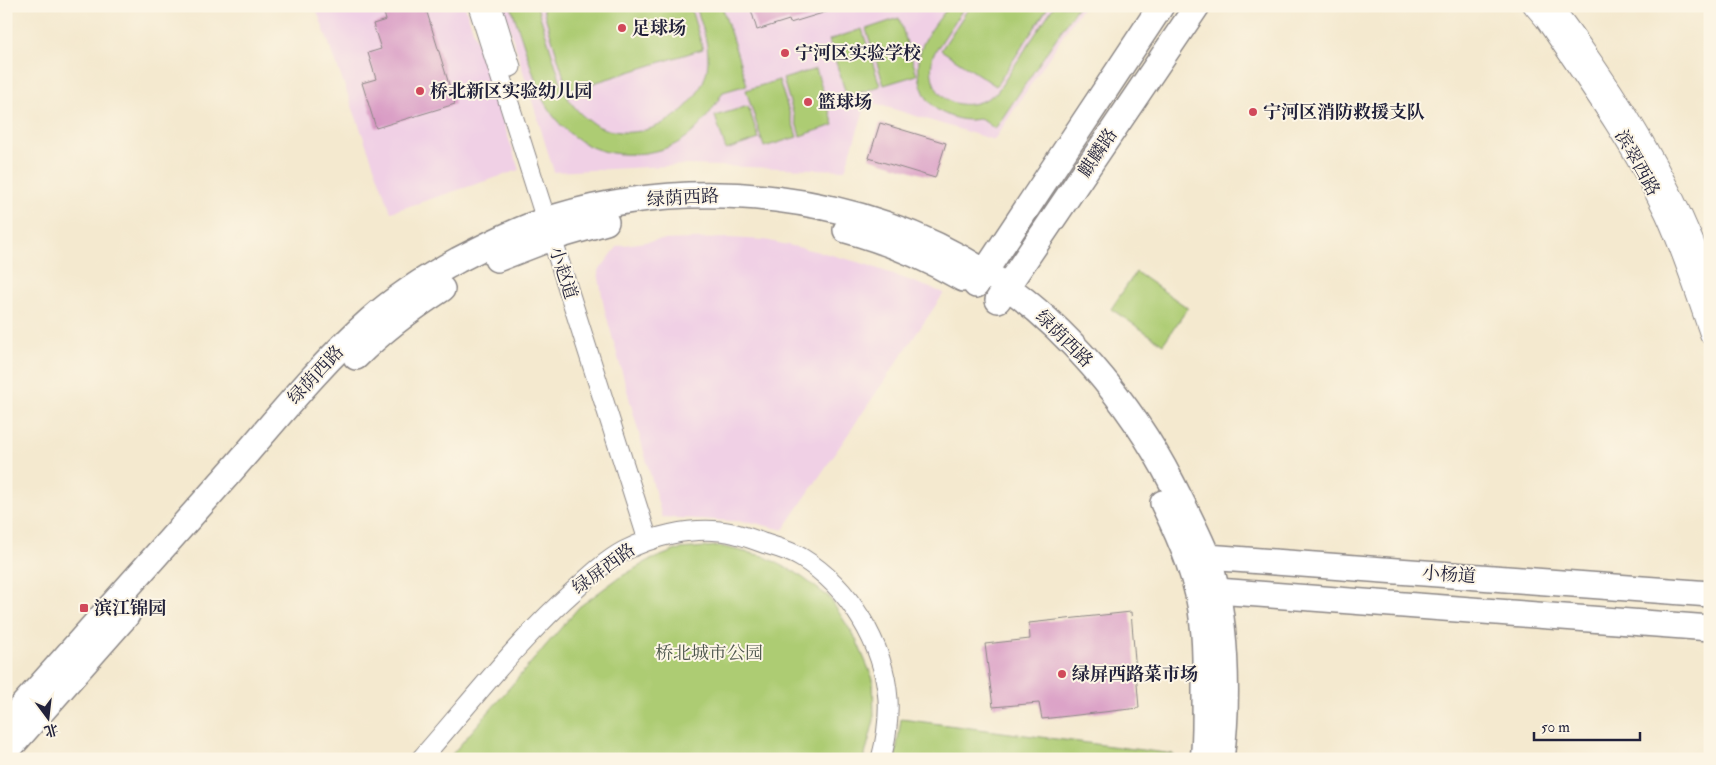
<svg xmlns="http://www.w3.org/2000/svg" width="1716" height="765" font-family="'IM FELL Double Pica','Noto Serif SC',serif">
<style>
.built{fill:#f0d0e5}
.green{fill:#adcc73;stroke:#687757}
.building{fill:#d89ac4}
.lines{fill:none;stroke-linecap:round;stroke-linejoin:round}
.minor-casing{stroke:#8b8685;stroke-width:21}
.major-casing{stroke:#8b8685;stroke-width:28}
.minor{stroke:#fff;stroke-width:19}
.major{stroke:#fff;stroke-width:25}
.poi-dot{fill:#d1495b;stroke:#fcf5e5;stroke-width:2}
.labels{text-anchor:middle;dominant-baseline:central;stroke-width:4;stroke-linejoin:round;paint-order:stroke}
.poi-label{font-size:18px;font-weight:bold;fill:#22223b;stroke:#fcf5e5;text-anchor:start}
.street-label{font-size:18px;fill:#22223b;stroke:#fcf5e5}
.park-label{font-size:18px;fill:#4c554c;stroke:#fcf5e5}
</style>
<rect width="100%" height="100%" fill="#fcf5e5"/>
<filter id="ink" filterUnits="userSpaceOnUse"><feTurbulence type="fractalNoise" baseFrequency=".02" numOctaves="2"/><feDisplacementMap in="SourceGraphic" scale="10" xChannelSelector="R" yChannelSelector="G"/><feConvolveMatrix kernelMatrix="1 2 1 2 8 2 1 2 1" color-interpolation-filters="sRGB"/></filter>
<filter id="wash" filterUnits="userSpaceOnUse"><feTurbulence type="fractalNoise" baseFrequency=".0096" numOctaves="4" result="noise"/><feDisplacementMap in="SourceGraphic" scale="20" xChannelSelector="R" yChannelSelector="G"/><feGaussianBlur stdDeviation="1.12" result="paint"/><feColorMatrix in="noise" values="0 0 0 0 0 0 0 0 0 0 0 0 0 0 0 0 0 1.4 0 .05"/><feComposite in="paint" operator="in"/></filter>
<g filter="url(#wash)">
<rect width="100%" height="100%" fill="#f4e9cf"/>
<g class="built">
<polygon points="328,6 465,6 519,170 391,212 317,11"/>
<polygon points="503,6 1083,6 994,140 867,101 845,170 686,165 554,172"/>
<polygon points="728,238 765,240 824,253 865,264 944,293 783,530 751,522 662,517 604,307 598,272 618,246 658,240"/>
</g>
<g class="green">
<path d="M511 6H537L563 89C573 109 590 127 613 131 654 139 698 109 707 70 711 47 702 27 696 6H722L747 85 723 92C712 111 700 129 681 141 670 148 657 151 645 153 596 160 561 137 540 94Z"/>
<polygon points="542,6 690,6 703,49 568,91"/>
<path d="M949 6H965L933 55C923 100 964 119 997 92L1054 6H1078L995 129C991 126 984 120 979 119 976 119 974 120 971 120 962 120 953 118 945 114 920 104 913 67 923 44 929 31 940 18 949 6Z"/>
<polygon points="970,6 1043,6 1047,9 996,86 941,50"/>
<polygon points="899,18 917,75 884,85 866,29"/>
<polygon points="862,29 880,86 847,97 829,40"/>
<polygon points="816,69 834,125 800,136 783,79"/>
<polygon points="779,80 797,137 764,147 746,90"/>
<polygon points="748,106 759,139 726,150 715,116"/>
<polygon points="1136,272 1188,308 1163,344 1111,309"/>
<polygon points="719,546 763,556 795,572 829,597 856,639 873,679 874,720 864,759 448,759 579,607 617,579 648,561 679,549"/>
<polygon points="901,719 1173,754 1173,759 895,759"/>
</g>
<g id="blocks">
<g class="building">
<polygon points="382,6 425,6 455,104 376,128 362,83 376,79 368,53 381,49 373,24 386,20"/>
<polygon points="750,6 836,6 836,9 790,23 789,20 757,30"/>
<polygon points="880,123 946,143 935,178 869,158"/>
<polygon points="1131,612 1139,708 1042,719 1039,703 993,707 985,644 1030,639 1029,623"/>
</g>
</g>
</g>
<g filter="url(#ink)">
<use href="#blocks" fill-opacity="0" stroke="#8b8685" stroke-width="1"/>
<g class="lines">
<g class="minor-casing">
<g id="minor">
<polyline points="478,6 648,540"/>
<polyline points="492,6 511,67"/>
<path d="M1533 6 1545 20C1588 83 1632 145 1665 214 1683 253 1696 295 1710 335"/>
<path d="M1552 6C1568 25 1581 45 1595 65 1642 133 1683 205 1710 284"/>
<path d="M421 759C471 702 520 638 577 588 591 575 607 560 624 551 653 536 688 528 720 531 734 532 750 538 763 543 776 547 791 551 802 558 849 587 884 644 888 699 889 718 886 740 881 759"/>
</g>
</g>
<g class="major-casing">
<g id="major">
<path d="M846 230C886 241 927 258 963 279"/>
<polyline points="497,259 551,238 606,222"/>
<polyline points="976,285 1161,6"/>
<polyline points="998,300 1197,6"/>
<path d="M356 357C382 331 411 309 442 289"/>
<path d="M1163 503C1182 542 1199 582 1203 625 1206 648 1205 671 1205 694 1205 716 1206 737 1203 759"/>
<polyline points="1192,562 1207,557 1710,594"/>
<polyline points="1200,594 1217,591 1710,628"/>
<path d="M6 724C79 642 152 560 225 478 272 425 317 367 370 320 396 297 427 277 458 260 489 244 522 227 556 217 697 175 860 193 985 272 1062 320 1131 403 1172 483 1184 507 1197 531 1207 556 1227 610 1229 701 1221 759"/>
<polyline points="6,752 127,615"/>
</g>
</g>
<use href="#minor" class="minor"/>
<use href="#major" class="major"/>
</g>
</g>
<g class="poi-dot">
<circle cx="622" cy="28" r="5"/>
<circle cx="785" cy="53" r="5"/>
<circle cx="420" cy="91" r="5"/>
<circle cx="808" cy="102" r="5"/>
<circle cx="1253" cy="112" r="5"/>
<rect x="79" y="603" width="10" height="10" rx="2.5"/>
<circle cx="1062" cy="674" r="5"/>
</g>
<g class="labels">
<g class="poi-label">
<text x="632" y="28">足球场</text>
<text x="795" y="53">宁河区实验学校</text>
<text x="430" y="91">桥北新区实验幼儿园</text>
<text x="818" y="102">篮球场</text>
<text x="1263" y="112">宁河区消防救援支队</text>
<text x="94" y="608">滨江锦园</text>
<text x="1072" y="674">绿屏西路菜市场</text>
</g>
<g class="street-label">
<text transform="translate(1098 153) rotate(-56)">麒麟路</text>
<text transform="translate(1637 163) rotate(61)">滨翠西路</text>
<text transform="translate(683 198) rotate(-3)">绿荫西路</text>
<text transform="translate(563 273) rotate(72)">小赵道</text>
<text transform="translate(1064 339) rotate(45)">绿荫西路</text>
<text transform="translate(316 375) rotate(-47)">绿荫西路</text>
<text transform="translate(604 569) rotate(-36)">绿屏西路</text>
<text transform="translate(1449 575) rotate(4)">小杨道</text>
</g>
<g class="park-label">
<text x="709" y="653">桥北城市公园</text>
</g>
</g>
<rect width="1716" height="765" fill="none" stroke="#fcf5e5" stroke-width="25"/>
<g transform="translate(48 718) rotate(165)" stroke="#fcf5e5" stroke-width="4" paint-order="stroke">
<path d="M0-4L9 19L0 12L-9 19Z" fill="#22223b"/>
<text y="-8" font-size="14" font-weight="bold" text-anchor="middle" fill="#22223b">北</text>
</g>
<path d="M1534 732v8h106v-8" fill="none" stroke="#22223b" stroke-width="2.5"/>
<text x="1541" y="732" font-size="15" fill="#22223b" stroke="#fcf5e5" stroke-width="4" paint-order="stroke">50 m</text>
</svg>
